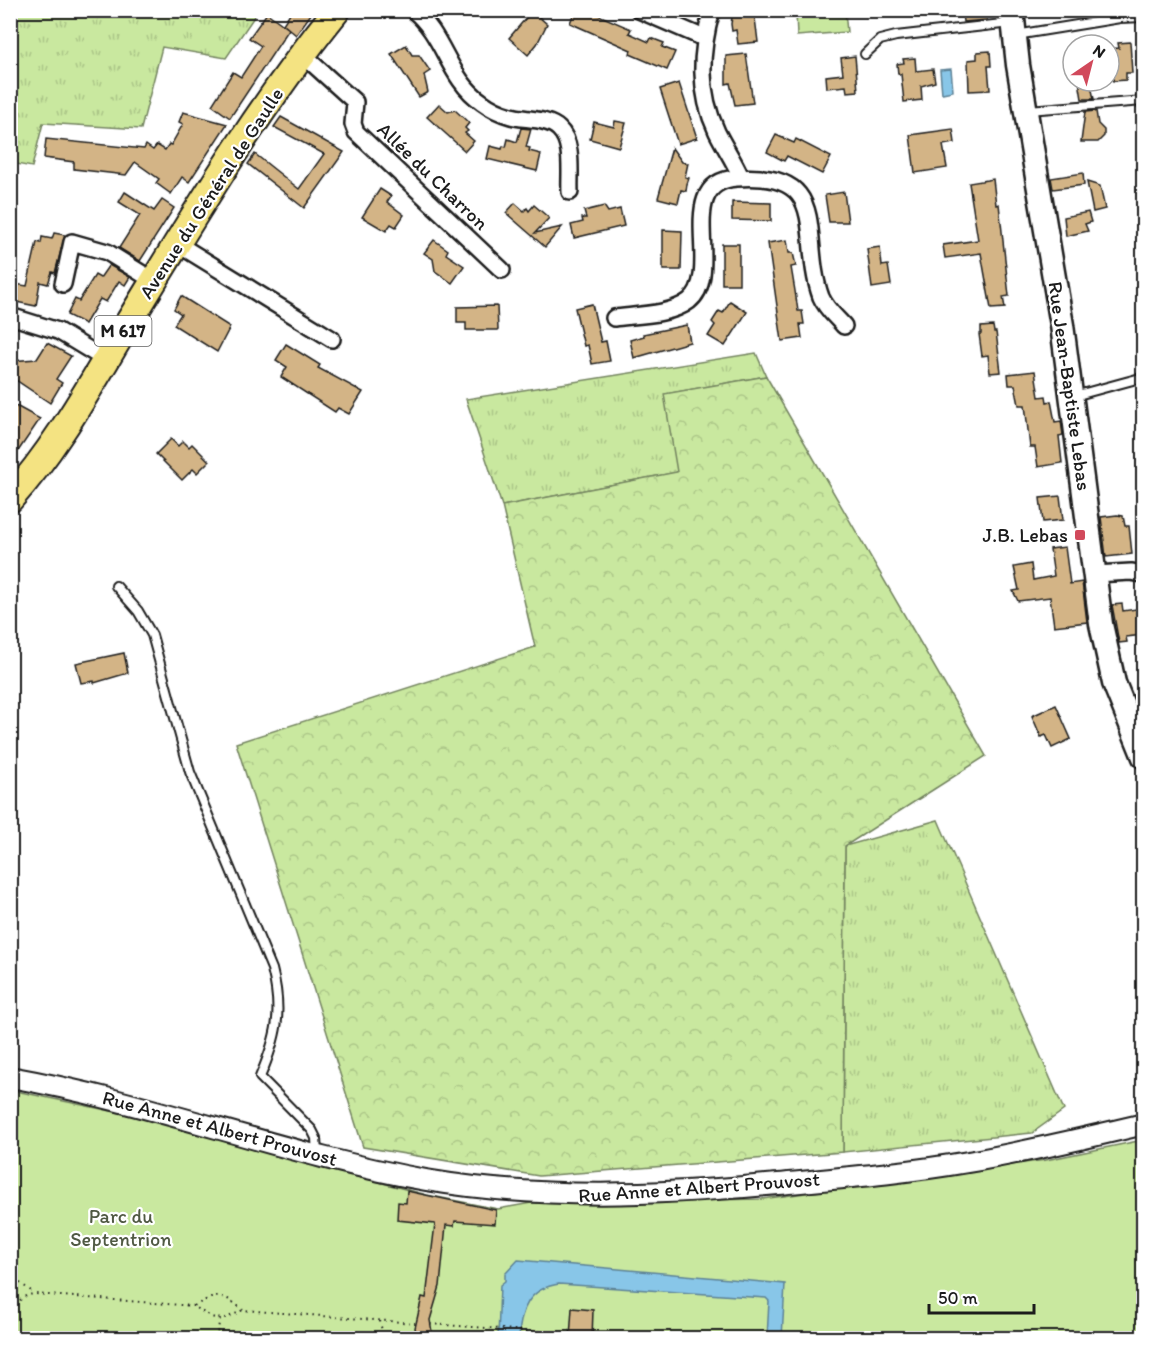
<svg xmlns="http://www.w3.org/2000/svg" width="1154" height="1349" font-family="Itim,sans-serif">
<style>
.grass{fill:url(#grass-tufts);stroke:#72825e;stroke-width:1.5}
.forest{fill:url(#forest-crowns);stroke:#72825e;stroke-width:1.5}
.park{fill:#c9e89f;stroke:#72825e;stroke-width:1.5}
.water{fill:#88c6e8;stroke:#5d8296;stroke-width:1.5}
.building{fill:#d3b486;stroke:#1c1c1c;stroke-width:1.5}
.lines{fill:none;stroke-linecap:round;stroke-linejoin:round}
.service-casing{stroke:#1c1c1c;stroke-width:12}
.minor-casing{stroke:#1c1c1c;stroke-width:20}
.tertiary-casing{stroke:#1c1c1c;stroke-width:24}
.secondary-casing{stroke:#1c1c1c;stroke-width:27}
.primary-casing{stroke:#1c1c1c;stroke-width:30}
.path{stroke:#1c1c1c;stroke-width:2;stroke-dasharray:1.5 4.5;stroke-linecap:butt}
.service{stroke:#fff;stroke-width:8}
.minor{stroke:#fff;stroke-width:15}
.tertiary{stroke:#fff;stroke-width:20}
.secondary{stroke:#fff;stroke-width:22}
.primary{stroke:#f4e382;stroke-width:26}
.poi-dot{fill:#d1495b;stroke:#fff;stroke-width:2}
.labels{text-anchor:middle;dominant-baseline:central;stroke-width:4.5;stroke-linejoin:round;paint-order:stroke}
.shield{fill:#fff;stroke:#606060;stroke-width:1.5}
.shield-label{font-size:18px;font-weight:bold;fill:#1c1c1c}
.street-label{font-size:20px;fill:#1c1c1c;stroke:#fff}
.poi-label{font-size:20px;fill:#1c1c1c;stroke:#fff;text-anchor:end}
.park-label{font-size:20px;fill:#505943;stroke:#fff}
</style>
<defs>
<pattern id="grass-tufts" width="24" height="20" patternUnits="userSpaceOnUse" patternTransform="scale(1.5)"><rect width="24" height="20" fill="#c9e89f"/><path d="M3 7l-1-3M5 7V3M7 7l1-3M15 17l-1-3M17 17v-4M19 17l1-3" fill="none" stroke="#acc688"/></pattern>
<pattern id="forest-crowns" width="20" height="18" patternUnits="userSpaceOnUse" patternTransform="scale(1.5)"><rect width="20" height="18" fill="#c9e89f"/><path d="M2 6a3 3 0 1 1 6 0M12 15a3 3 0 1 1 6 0" fill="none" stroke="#acc688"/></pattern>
</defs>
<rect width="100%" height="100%" fill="#fff"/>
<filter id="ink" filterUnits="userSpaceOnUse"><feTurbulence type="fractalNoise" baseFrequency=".0167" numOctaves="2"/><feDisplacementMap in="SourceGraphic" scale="12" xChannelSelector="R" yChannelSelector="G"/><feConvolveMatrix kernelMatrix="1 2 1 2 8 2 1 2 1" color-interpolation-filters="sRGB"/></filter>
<g filter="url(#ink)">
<g class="grass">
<polygon points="10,11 11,10 258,11 226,58 162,47 141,129 43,123 32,167 11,163"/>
<polygon points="756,353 766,376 665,394 678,472 502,506 466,399"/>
<polygon points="938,820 1064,1110 1032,1133 843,1152 845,846"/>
</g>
<polygon class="forest" points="766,376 986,756 845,846 843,1152 539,1176 363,1147 236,743 535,647 502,506 677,472 664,394"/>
<g class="park">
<polygon points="845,11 847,32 797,36 796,13"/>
<polygon points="11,1090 130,1115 427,1195 498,1209 531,1203 762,1199 1046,1160 1143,1140 1143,1338 11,1338"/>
</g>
<g class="water">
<polygon points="951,69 953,91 942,93 940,70"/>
<path d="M518 1260 785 1284 782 1338H767L769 1301 766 1298 559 1284C529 1288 520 1310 519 1338H498L500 1285 505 1281V1274Z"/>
</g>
<g class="building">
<polygon points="292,10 314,10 296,35 289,29 230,118 212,105 233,72 241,77 261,46 249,38 267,13 289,29 283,24"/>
<polygon points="575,10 587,10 631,29 629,33 649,42 651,38 664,43 662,47 675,52 667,70 630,54 631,50 570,23"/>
<polygon points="733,10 754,10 758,42 738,44 736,30 732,31 731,24"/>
<polygon points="987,10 987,20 963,22 962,12"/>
<polygon points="532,11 547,24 537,44 528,55 509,38"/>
<polygon points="1130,42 1132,73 1126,73 1126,80 1113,81 1113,74 1109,74 1109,49 1119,48 1118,43"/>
<polygon points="406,45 412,55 419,55 430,71 424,75 428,92 419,97 391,54"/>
<polygon points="990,51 991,66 988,66 990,90 969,91 968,60 977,59 977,52"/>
<polygon points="746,54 753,103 735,105 730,83 726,84 726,56"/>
<polygon points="855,56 858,91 847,92 846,86 827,88 826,76 843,74 841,58"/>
<polygon points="915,58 916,71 933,69 935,82 921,86 922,100 904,102 901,74 898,74 897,64 904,63 903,59"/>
<polygon points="1079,81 1090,81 1094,99 1082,99"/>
<polygon points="679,83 697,138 678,144 660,89"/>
<polygon points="439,104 448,112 455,110 469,123 465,128 468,131 465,133 474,141 465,151 427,117"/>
<polygon points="1096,111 1098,124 1104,130 1104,136 1098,142 1081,142 1085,112"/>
<polygon points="183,112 227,124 189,182 182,177 171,194 156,183 159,179 135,162 126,175 74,169 74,162 44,158 46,139 144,149 146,145 153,150 157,145 165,150 169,144 171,145 183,124 179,122"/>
<polygon points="281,117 344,152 304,208 248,164 255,154 299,189 324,154 274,127"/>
<polygon points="615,121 626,123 619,147 590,139 594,122 614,127"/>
<polygon points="521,128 531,129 526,147 530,148 529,151 541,154 537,171 487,159 490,146 502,149 503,146 506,147 508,139 517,142"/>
<polygon points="953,129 955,143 943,145 947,168 915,173 910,135"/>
<polygon points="776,135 794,143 796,139 831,157 822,174 787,156 784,161 767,152"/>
<polygon points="672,148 682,162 688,163 685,177 689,178 687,184 686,191 681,190 678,203 658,198"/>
<polygon points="1083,173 1084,185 1053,189 1051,178"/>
<polygon points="993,179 996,205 999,204 1009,296 1003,297 1005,308 991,309 981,253 945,258 943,245 978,240 969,183"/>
<polygon points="1087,182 1100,186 1105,209 1093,212"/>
<polygon points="380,189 391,196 387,202 404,215 396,227 391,224 386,231 362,217"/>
<polygon points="125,192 154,211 162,200 174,208 140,261 119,248 140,215 119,202"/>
<polygon points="844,192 848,222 829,222 825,195"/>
<polygon points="732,202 771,203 771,221 732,220"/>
<polygon points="515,203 524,211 527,208 529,211 534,205 549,218 535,233 562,227 545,247 506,213"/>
<polygon points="604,206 608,212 620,209 624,226 574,238 571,225 583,222 582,218 586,218 584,211"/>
<polygon points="1088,212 1091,222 1085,224 1088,231 1066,236 1064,217"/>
<polygon points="663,230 682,231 681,270 663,270"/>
<polygon points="54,233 65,235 55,273 52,272 48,284 40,282 36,306 11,301 15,284 27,286 37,242 41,243 42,237 52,239"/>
<polygon points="434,240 448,250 446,254 464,266 452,283 435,271 433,259 424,253"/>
<polygon points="787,240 789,253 793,253 796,266 791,267 795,291 798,311 802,311 804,324 800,324 802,338 782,341 768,243"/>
<rect x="722" y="244" width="17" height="40"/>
<polygon points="880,247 882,266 888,265 891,285 872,288 867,249"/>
<polygon points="109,265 130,277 125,285 119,281 106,302 100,299 85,324 67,315 75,299 79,301 95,275 100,278"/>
<polygon points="181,296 230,327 217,352 174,325 181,314 174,309"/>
<polygon points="730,301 747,312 725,346 708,336 715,325 712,322 719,311 723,313"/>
<polygon points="592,304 601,342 606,341 610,361 592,364 588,345 584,346 575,308"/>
<polygon points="497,306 498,330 466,330 466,323 457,323 457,307"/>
<polygon points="687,325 690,342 634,358 630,340 644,336 643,334"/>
<polygon points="993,326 994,332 996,332 1001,372 990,373 988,355 982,356 979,334 981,334 981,327"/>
<polygon points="47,343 71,356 56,379 62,383 50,403 10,376 10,361 37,359"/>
<polygon points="286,344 320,365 318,368 363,392 349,414 338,408 335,412 281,377 287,367 276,360"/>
<polygon points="1035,371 1039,397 1046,396 1047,402 1051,401 1055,422 1061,421 1063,435 1059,436 1062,463 1038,467 1035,447 1030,447 1025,405 1019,405 1015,385 1009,385 1008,374"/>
<polygon points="16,406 40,419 10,463 10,417"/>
<polygon points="171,439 178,446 183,441 189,447 192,444 209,461 197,473 193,469 182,480 156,454"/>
<polygon points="1060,496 1063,520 1043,522 1040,498"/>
<polygon points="1117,515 1123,516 1125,526 1129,526 1132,554 1106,557 1101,517"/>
<polygon points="1065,547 1070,584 1082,582 1087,622 1054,626 1050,597 1018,601 1013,591 1019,590 1014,567 1031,564 1033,580 1054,576 1050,549"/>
<polygon points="1122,604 1123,611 1143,608 1143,635 1126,637 1127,642 1119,643 1112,605"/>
<polygon points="124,653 128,673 94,683 94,681 81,683 76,663"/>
<polygon points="1056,705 1071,739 1052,748 1046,735 1041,737 1032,716"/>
<polygon points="407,1191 496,1210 495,1224 455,1221 454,1226 446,1225 440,1286 430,1320 433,1338 418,1338 415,1328 422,1297 426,1298 435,1224 397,1220 398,1202 406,1203"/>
<polygon points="572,1308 593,1310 592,1338 570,1338"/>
</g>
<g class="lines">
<g class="service-casing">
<g id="service">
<polyline points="1016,35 1120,18 1144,17"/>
<polyline points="865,54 880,40 896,36 1011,23"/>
<polyline points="1028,110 1144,101"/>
<polyline points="1074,396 1144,377"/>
<path d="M116 586 138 611 152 635 190 772 272 969C283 1012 277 1037 260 1077L312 1130 316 1138 317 1154"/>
</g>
</g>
<g class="minor-casing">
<g id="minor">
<path d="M413 10C445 36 448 79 482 102 490 108 500 113 511 116 525 120 548 118 559 129 574 143 569 173 570 192"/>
<polyline points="639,10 704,38"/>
<path d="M712 10C700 52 698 92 717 132 725 148 734 161 741 177"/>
<polyline points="303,55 355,102 353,124 356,132 502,270"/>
<polyline points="176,243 332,339"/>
<polyline points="63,284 72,242 107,252 154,281"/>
<polyline points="10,316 58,331 106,360"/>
<path d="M614 318C637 315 671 315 689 301 725 273 672 182 737 178 834 171 799 237 821 297 826 309 836 317 844 326"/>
<polyline points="1095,574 1131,572 1144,574"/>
</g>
</g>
<g class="tertiary-casing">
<path id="tertiary" d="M10 1077C151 1102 286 1155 426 1180 544 1200 660 1195 778 1184 842 1178 905 1173 968 1162 1027 1152 1085 1138 1144 1124"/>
</g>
<g class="secondary-casing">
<polyline id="secondary" points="1012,10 1018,65 1062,325 1101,624 1114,683 1144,757"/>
</g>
<g class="primary-casing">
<path id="primary" d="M10 499C57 447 91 384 127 325 193 217 257 109 337 10"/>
</g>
<g class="path">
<polyline points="10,1276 34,1293"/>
<path d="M194 1306C217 1293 223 1293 243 1310"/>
<path d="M10 1307 27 1295 35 1294 194 1306C216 1322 220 1322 243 1310L415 1323"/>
<polyline points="379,1321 385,1338"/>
<polyline points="430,1324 558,1333"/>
<polyline points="216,1338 220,1319"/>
</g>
<use href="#service" class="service"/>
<use href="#minor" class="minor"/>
<use href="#tertiary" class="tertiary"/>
<use href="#secondary" class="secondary"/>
<use href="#primary" class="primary"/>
</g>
</g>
<rect class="poi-dot" x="1074" y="529" width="12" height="12" rx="3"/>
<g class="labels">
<rect class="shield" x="94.5" y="316" width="57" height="30" rx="4.5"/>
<g class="shield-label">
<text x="123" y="331">M 617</text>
</g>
<g class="street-label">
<text transform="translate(433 176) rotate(44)">Allée du Charron</text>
<text transform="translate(211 193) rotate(-57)">Avenue du Général de Gaulle</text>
<text transform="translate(1070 386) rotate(82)">Rue Jean-Baptiste Lebas</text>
<text transform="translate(220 1128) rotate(15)">Rue Anne et Albert Prouvost</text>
<text transform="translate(699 1187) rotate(-4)">Rue Anne et Albert Prouvost</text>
</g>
<g class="poi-label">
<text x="1068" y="535">J.B. Lebas</text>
</g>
<g class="park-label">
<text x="121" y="1216">Parc du<tspan x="121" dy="23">Septentrion</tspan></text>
</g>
</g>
<rect width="1154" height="1349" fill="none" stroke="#fff" stroke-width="36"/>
<rect x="18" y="18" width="1118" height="1313" fill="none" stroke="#1c1c1c" stroke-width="2" filter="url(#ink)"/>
<g transform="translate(1091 63) rotate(35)"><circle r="28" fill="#ffffff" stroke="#a4a4a4" stroke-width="1.5"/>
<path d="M0-4.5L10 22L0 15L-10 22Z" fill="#d1495b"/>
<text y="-9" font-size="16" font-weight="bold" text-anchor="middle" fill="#1c1c1c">N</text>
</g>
<path d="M929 1304v9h105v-9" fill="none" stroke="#1c1c1c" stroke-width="3"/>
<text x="938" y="1304" font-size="18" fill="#1c1c1c" stroke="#ffffff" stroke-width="4.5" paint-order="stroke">50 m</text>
</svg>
